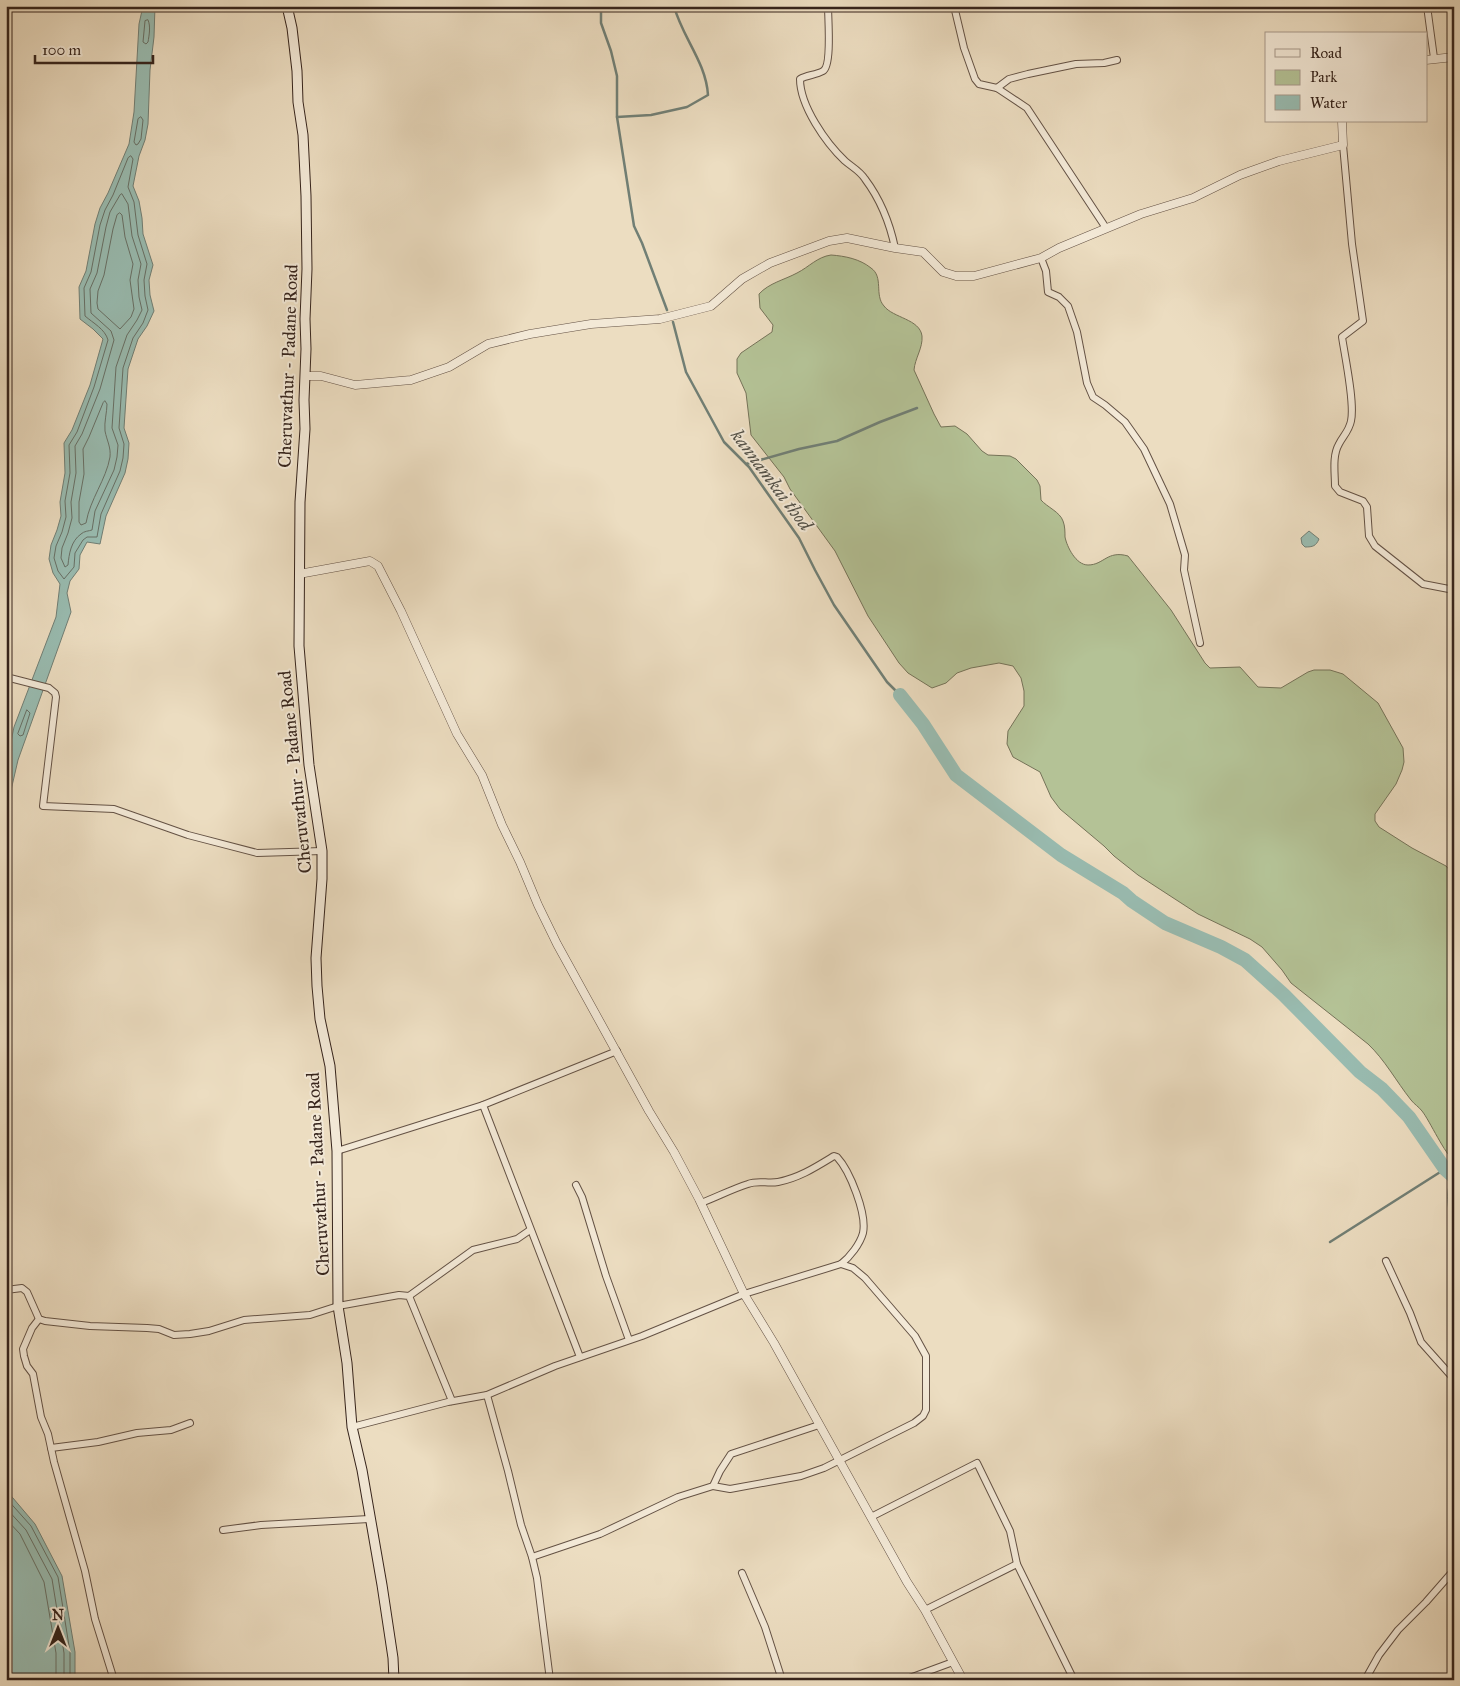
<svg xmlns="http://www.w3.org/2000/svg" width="1460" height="1686" font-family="'IM FELL Great Primer',serif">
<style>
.green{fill:#b4c296;stroke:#757359}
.water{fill:#99bcb1;stroke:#717f75}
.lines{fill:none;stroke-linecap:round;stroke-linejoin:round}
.shore{stroke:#687066;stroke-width:1}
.stream{stroke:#717f75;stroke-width:2.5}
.river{stroke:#99bcb1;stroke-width:14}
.minor-casing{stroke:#645245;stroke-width:8}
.tertiary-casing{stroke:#645245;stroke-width:9}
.secondary-casing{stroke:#36241c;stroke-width:11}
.minor{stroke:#f3e9d7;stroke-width:6}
.tertiary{stroke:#f3e9d7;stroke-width:8}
.secondary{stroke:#f3e9d7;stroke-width:9}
.labels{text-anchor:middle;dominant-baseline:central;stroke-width:4;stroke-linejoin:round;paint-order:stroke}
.street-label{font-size:18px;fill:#36241c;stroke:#f3e9d7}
.water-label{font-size:19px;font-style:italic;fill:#545249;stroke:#f3e9d7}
</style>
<rect width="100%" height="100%" fill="#ecddc1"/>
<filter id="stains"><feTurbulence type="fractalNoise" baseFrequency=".004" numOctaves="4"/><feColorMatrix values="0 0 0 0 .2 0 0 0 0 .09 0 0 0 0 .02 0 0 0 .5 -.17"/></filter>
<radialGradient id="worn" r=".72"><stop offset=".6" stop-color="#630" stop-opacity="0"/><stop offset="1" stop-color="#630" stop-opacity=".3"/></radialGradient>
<path class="green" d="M831 255C845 256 860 259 871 268 884 277 874 295 884 306 893 318 920 319 922 336 923 348 915 358 914 370L934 414 941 427 955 426 967 434 982 451 988 455 1010 456 1016 459 1037 480 1040 486 1041 500C1047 507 1060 512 1063 521 1065 526 1065 532 1065 537 1067 547 1076 565 1088 565 1104 565 1107 550 1128 556L1171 610 1205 663 1210 668 1240 667 1258 687 1281 688 1308 672 1314 670H1330L1343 674 1378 703 1403 748 1404 762 1402 770 1396 784 1375 814V821L1379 827 1412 848 1446 866 1454 875V1160C1445 1155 1430 1121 1422 1111 1419 1107 1414 1104 1411 1100 1396 1081 1385 1060 1368 1044L1291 983 1282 970 1262 947 1250 939 1198 914 1138 875 1114 856 1104 846 1060 809 1051 797 1040 772 1013 757 1007 744 1008 731 1024 706V691L1021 678 1013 666 999 663 971 668 957 673 946 683 932 688 908 673 899 663 868 616 835 551 790 489 784 477 751 435 746 393 737 373V359L741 353 772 332 773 325 760 308 759 294C769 283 784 280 797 273 809 267 817 257 831 255Z"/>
<g class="water">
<polygon points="143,6 155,6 154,37 150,70 148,124 145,140 139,156 133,186 139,201 142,218 143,234 153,265 149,280 150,295 154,311 147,326 138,339 128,369 124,428 129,443 128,459 125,473 106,516 100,544 87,542 80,555 79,569 70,581 67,593 71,612 18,760 6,812 6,766 14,727 56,617 60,584 53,573 49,559 51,545 57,530 61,516 60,502 65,473 64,443 72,430 90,385 103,339 93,329 80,319 79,287 86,271 95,224 100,208 108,193 129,144 134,112 139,24"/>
<path d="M1309 531 1319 539C1316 546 1313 547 1305 547L1302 544 1301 538Z"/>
<path d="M1454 1176V1225C1447 1212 1444 1187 1454 1176Z"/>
<polygon points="7,1491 35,1524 62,1576 75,1652 75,1680 6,1680"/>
</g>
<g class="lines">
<g class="shore">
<path d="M148 20C151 26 149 36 148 42L146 44 143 42 145 21Z"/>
<polygon points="141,117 143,120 141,139 138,144 136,145 134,142 138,119"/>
<path d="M131 156 133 159 128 187 134 202 138 235 147 264 144 280 145 296 148 310 143 323 133 338 123 368 119 428 124 444 123 458 120 471 101 514 97 537H87L83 540 75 553 74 567 64 579 58 571 54 558 56 546 62 532 66 517 65 501 70 473 69 445 77 432 94 387 108 340C105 329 93 323 85 316L84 288 91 272 100 225 105 210 113 195 128 158Z"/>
<path d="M122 194 128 204 132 236 141 264 138 280 139 297 142 310 137 320 127 335 116 367 112 428 118 445 117 457 114 470 95 511 92 530C89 531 84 531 81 534 71 541 69 554 68 565L65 567 61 558 62 548 68 533 72 518 71 502 76 473 75 446 82 434 100 389 114 340 111 331 91 313 90 289 97 273 106 227 110 212 120 195Z"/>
<polygon points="120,213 122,215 125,237 133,264 130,280 134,309 131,317 120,329 98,309 97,303 98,291 104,275 113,229 117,215"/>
<path d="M105 401 107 404C107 412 104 422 105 431 107 441 111 447 110 457 106 480 90 499 86 523L81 525 79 522V502L84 474 83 449 89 437 103 403Z"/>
<polygon points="27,710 30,713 23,735 20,736 18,734"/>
<polyline points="6,1498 31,1526 58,1577 70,1652 70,1680"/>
<polyline points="6,1508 26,1530 52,1579 64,1653 64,1680"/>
<polyline points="6,1519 20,1534 44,1582 56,1653 56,1680"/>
</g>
<g class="stream">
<polyline points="601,6 601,23 611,51 617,76 617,117 634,226 642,243 667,310"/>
<path d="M617 117 651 115 687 107 708 95C706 62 682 37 674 6"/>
<polyline points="673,322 686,372 724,442 749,467 799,538 815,570 834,605 887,682 900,695"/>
<polyline points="746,464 799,449 837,441 880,422 917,408"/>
<polyline points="1330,1242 1445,1169"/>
</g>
<polyline class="river" points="900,695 923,724 956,775 1061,855 1123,893 1132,901 1165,923 1221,947 1245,960 1284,995 1360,1072 1382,1089 1409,1117 1445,1169 1454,1177"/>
<g class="minor-casing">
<g id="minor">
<path d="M828 6C828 18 832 66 823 71 816 75 807 75 800 79 800 106 826 143 845 161 852 167 860 171 865 179 880 199 890 224 895 248"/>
<polyline points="954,6 964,48 975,79 979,84 997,88 1027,108 1106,228"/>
<polyline points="1427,6 1434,58"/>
<polyline points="997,88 1009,79 1028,74 1076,64 1104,63 1117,60"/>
<path d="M1343 145 1352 244 1363 321 1342 337C1345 357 1355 403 1351 421 1349 431 1343 436 1339 444 1332 456 1335 473 1335 486L1340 492 1363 501 1367 507 1369 536 1375 546 1423 584 1454 590"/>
<polyline points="1041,258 1046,271 1048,292 1059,297 1068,306 1077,332 1087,383 1093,397 1105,405 1125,422 1144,449 1170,504 1185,555 1184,570 1200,643"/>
<polyline points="6,677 49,688 55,693 56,697 43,806 114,809 188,835 257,853 322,851"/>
<polyline points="483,1105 580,1357"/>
<polyline points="337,1151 483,1105 617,1051"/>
<polyline points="576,1185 582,1197 606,1276 629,1340"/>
<polyline points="1386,1261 1410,1313 1421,1342 1454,1379"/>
<polyline points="6,1290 22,1288 27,1292 39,1319 45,1321 90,1326 147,1328 159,1329 174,1335 190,1334 209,1331 244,1320 310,1315 338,1306 399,1295 409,1296 452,1401"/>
<polyline points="409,1296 473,1250 517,1239 530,1230"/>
<polyline points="39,1319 32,1328 23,1349 24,1356 27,1366 33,1374 41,1417 48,1434 54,1462 85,1571 95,1619 114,1680"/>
<polyline points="487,1395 508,1471 521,1525 532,1557 537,1578 550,1680"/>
<path d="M352 1427 448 1402 487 1395 555 1366 642 1336 744 1294 841 1264C850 1257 860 1244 863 1233 867 1214 850 1171 837 1157L834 1156C816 1167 799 1178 778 1182 768 1184 758 1180 748 1184 732 1189 717 1197 701 1203"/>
<polyline points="51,1448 98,1442 137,1433 171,1430 190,1423"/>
<polyline points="713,1486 730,1489 801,1476 824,1468 914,1423 923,1416 926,1410 926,1356 915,1336 865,1278 853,1268 841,1264"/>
<polyline points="871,1517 977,1463 1010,1531 1017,1564"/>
<polyline points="223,1530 261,1525 369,1519"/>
<polyline points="532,1557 600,1534 678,1497 713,1486 720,1471 731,1454 819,1425"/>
<polyline points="742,1573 765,1627 782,1680"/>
<polyline points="925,1610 1017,1564 1074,1680"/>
<polyline points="904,1680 953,1662"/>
<polyline points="1365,1680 1379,1655 1398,1630 1426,1602 1454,1570"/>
</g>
</g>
<g class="tertiary-casing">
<g id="tertiary">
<polyline points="1426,60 1454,57"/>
<polyline points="306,376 321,376 355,385 411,380 449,367 488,344 530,334 591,324 660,319 711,306 742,279 770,263 829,241 847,238 895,248 923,252 943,272 956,276 974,276 1041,258 1059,248 1141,214 1193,198 1240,175 1279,161 1343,145 1342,121"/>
<polyline points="299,574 370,561 378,566 401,611 457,734 482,775 502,825 520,862 538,905 557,944 649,1111 674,1152 699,1199 744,1294 774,1343 907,1582 925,1610 963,1680"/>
</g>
</g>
<g class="secondary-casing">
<polyline id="secondary" points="287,6 292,28 297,71 298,102 303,135 306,196 307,269 305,319 306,349 304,400 305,429 300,502 299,646 309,765 322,851 322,879 316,958 317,986 320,1019 330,1066 337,1151 338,1306 347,1363 352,1427 362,1470 382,1585 393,1658 394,1680"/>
</g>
<use href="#minor" class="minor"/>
<use href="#tertiary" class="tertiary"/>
<use href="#secondary" class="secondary"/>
</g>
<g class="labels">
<g class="street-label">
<text transform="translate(288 366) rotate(-88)">Cheruvathur - Padane Road</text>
<text transform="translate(295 772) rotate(-96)">Cheruvathur - Padane Road</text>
<text transform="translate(318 1174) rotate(-93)">Cheruvathur - Padane Road</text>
</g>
<g class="water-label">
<text transform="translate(772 480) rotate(53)">kannamkai thod</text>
</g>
</g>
<rect width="1460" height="1686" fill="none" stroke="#ecddc1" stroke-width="25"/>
<rect x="8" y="8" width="1445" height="1671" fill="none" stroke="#36241c" stroke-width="2.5"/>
<rect x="12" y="12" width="1435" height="1661" fill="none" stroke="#36241c"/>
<rect x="1265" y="32" width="162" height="90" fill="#f3e9d7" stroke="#a79a8c"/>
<rect x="1275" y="49" width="25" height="8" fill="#f3e9d7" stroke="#a79a8c"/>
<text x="1310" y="58" font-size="15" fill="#36241c">Road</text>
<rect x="1275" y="70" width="25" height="15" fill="#b4c296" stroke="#a79a8c"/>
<text x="1310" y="82" font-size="15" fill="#36241c">Park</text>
<rect x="1275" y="95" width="25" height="15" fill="#99bcb1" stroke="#a79a8c"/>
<text x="1310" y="108" font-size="15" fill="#36241c">Water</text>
<g transform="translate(58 1628)" stroke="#f3e9d7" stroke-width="4" paint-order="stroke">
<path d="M0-4L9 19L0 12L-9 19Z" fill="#36241c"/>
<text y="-8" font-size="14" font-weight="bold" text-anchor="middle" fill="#36241c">N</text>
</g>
<path d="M35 55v8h118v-8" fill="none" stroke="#36241c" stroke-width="2.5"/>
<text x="42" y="55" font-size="15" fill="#36241c" stroke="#f3e9d7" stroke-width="4" paint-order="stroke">100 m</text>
<rect width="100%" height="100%" filter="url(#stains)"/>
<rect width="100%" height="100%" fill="url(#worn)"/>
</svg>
